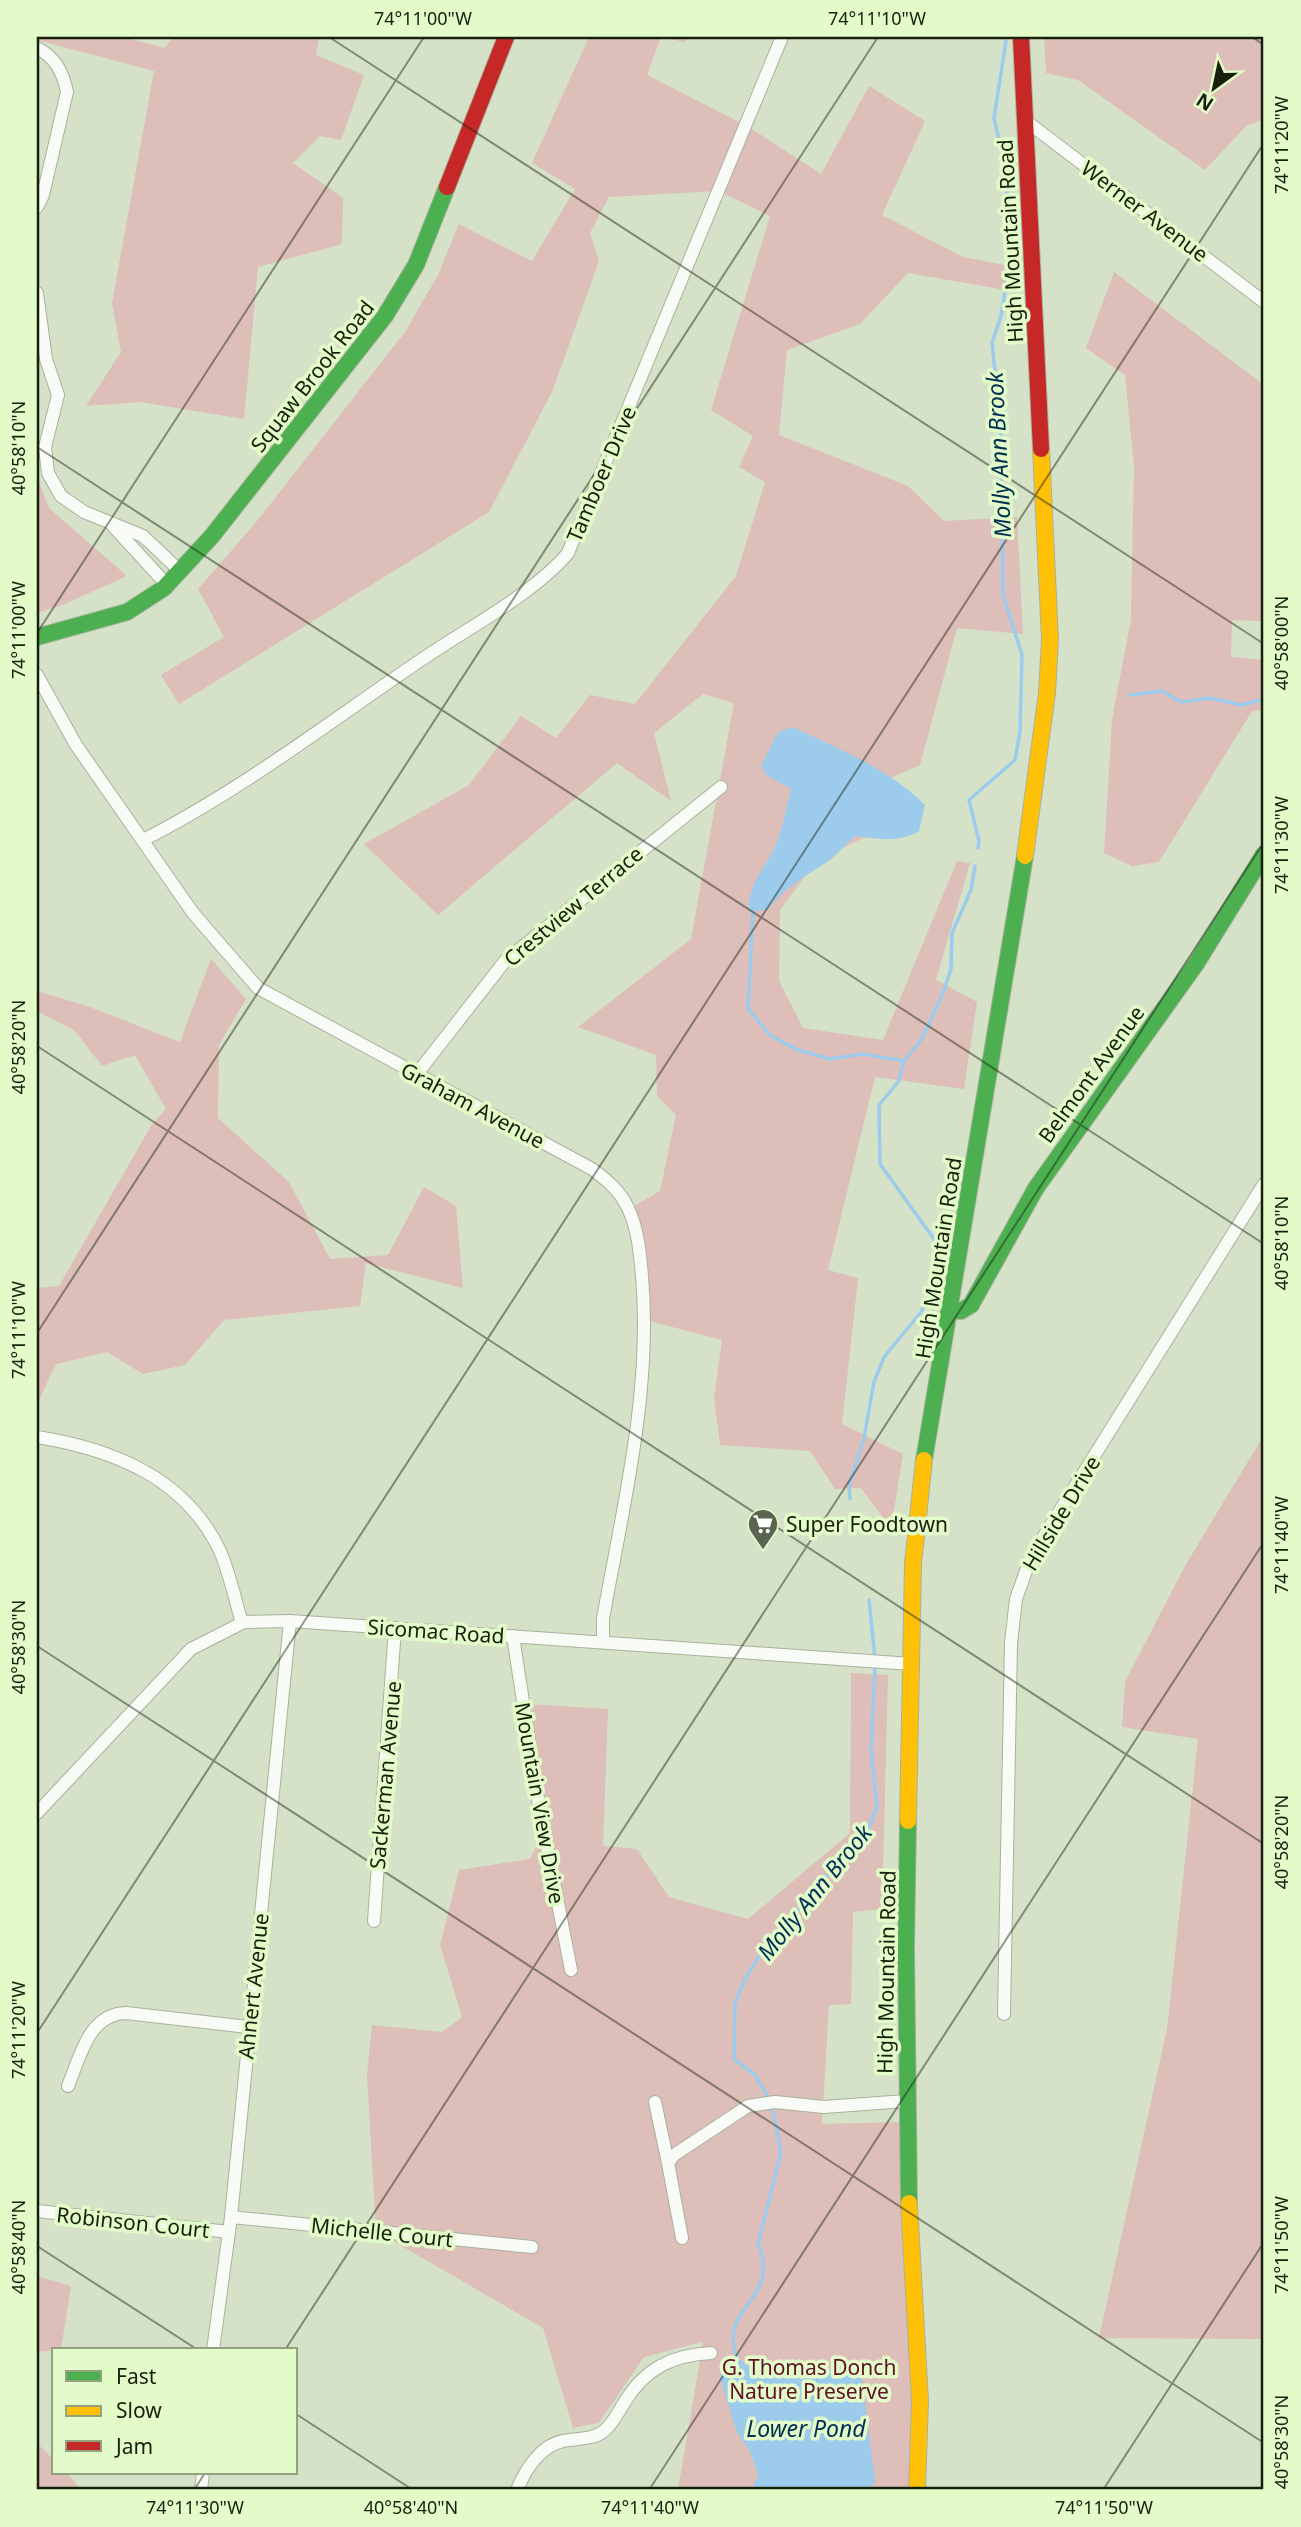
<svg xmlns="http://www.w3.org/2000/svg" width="1301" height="2527" font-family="'Noto Sans',sans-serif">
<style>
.green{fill:#ddbeb8}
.water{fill:#9ccbeb}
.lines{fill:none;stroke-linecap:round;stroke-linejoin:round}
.stream{stroke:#9ccbeb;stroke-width:3.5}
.street-casing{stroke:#a8b29d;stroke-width:14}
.fast-casing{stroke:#a8b29d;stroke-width:18}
.slow-casing{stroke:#a8b29d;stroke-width:18}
.jam-casing{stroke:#a8b29d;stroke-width:18}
.street{stroke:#f9fbf7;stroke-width:12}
.fast{stroke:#4caf50;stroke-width:16}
.slow{stroke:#ffc107;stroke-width:16}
.jam{stroke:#c62828;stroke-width:16}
.ticks{fill:none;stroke:#17200d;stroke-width:2;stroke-opacity:0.45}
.labels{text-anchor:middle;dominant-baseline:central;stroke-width:7;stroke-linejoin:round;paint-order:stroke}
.street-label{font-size:21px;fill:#17200d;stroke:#e3fbc8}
.poi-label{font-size:21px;fill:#17200d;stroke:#e3fbc8;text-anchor:start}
.park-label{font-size:21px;fill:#5e1229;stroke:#e3fbc8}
.water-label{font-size:23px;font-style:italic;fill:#002f54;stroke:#e3fbc8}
.neatline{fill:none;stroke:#17200d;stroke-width:2.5}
.ticks-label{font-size:18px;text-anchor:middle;fill:#17200d}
</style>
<rect width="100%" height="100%" fill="#d5e2c7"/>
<g class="green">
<polygon points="37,37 123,37 165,48 173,37 319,37 316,55 364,75 341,140 320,136 293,163 343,198 342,244 258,267 244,419 140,402 86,406 121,352 112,303 154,71 37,40"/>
<polygon points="589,37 687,37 685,42 661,37 647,75 747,126 821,174 869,86 925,121 882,215 963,257 1005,265 1006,290 908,273 860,324 787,350 779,435 908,486 944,521 1017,517 1023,634 957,628 920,765 886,780 900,820 816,861 780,910 779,981 803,1028 883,1040 957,861 970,863 936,980 977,1002 964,1089 875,1077 828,1270 858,1278 842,1424 903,1454 891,1529 861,1488 835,1489 810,1451 720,1445 714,1398 722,1340 642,1319 631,1208 660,1191 676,1115 657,1096 656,1055 578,1027 691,939 734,703 703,694 654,733 671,801 617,763 438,915 364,844 469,785 521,716 556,738 590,695 635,704 736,576 765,482 739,467 753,436 711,410 770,216 718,191 609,197 590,233 599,261 552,392 489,512 179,704 161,675 224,637 198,589 257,521 405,332 438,275 459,224 532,261 575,189 532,163"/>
<polygon points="1044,37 1264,37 1264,119 1246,126 1205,170 1078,80 1046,73"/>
<polygon points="1114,272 1264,385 1264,618 1262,621 1232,620 1231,657 1264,660 1264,710 1252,711 1159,862 1132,866 1104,853 1112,720 1131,619 1134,466 1125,375 1086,348"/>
<polygon points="37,477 49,508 127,576 65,604 37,613"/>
<polygon points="211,959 246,999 219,1045 218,1118 289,1182 330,1259 388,1255 424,1187 456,1206 463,1288 366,1263 360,1306 224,1320 185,1365 143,1374 107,1352 56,1364 37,1404 37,1288 59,1286 151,1126 166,1109 135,1055 102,1066 75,1031 37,1011 37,991 87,1006 180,1042"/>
<polygon points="1264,1435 1264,2339 1099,2338 1167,2029 1198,1739 1122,1727 1125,1682 1185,1566"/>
<polygon points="851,1673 888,1675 882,1909 853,1912 851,2004 829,2005 822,2124 906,2122 917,2490 678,2490 703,2342 644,2357 599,2423 573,2428 543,2328 376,2231 367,2075 372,2025 442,2032 462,2017 440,1945 459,1870 530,1859 544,1830 527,1704 608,1709 603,1846 637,1849 669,1897 748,1919 850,1833"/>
<polygon points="37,2276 71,2286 61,2350 37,2352"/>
<polygon points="37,2443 54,2460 54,2473 67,2473 81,2490 37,2490"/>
</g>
<g class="water">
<path d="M792 727C836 747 892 771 925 805L919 831C897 843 879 839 855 836 846 844 837 855 827 862 804 877 784 888 767 910L749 911C747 882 770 864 779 837 784 821 787 804 791 789L766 775 761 766 778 732Z"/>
<polygon points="733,2359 742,2360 745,2365 861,2371 875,2480 870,2490 752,2490 758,2475 750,2451 737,2433 720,2378 721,2369 732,2365"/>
</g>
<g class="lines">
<g class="stream">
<polyline points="1130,695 1162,691 1181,702 1210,698 1242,705 1264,699"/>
<polyline points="978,848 979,841 969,800 1015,760 1020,732 1022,655 1003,595 1001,433 992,343 1001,316 1010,260 1006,172 994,118 1006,41"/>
<polyline points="753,910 748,1009 771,1036 798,1050 830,1059 863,1054 904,1061"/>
<polyline points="850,1499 849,1486 864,1438 874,1382 884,1357 921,1312 940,1273 939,1246 880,1164 879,1105 898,1082 904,1061 922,1039 943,993 951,969 952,933 971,890 975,866"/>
<polyline points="869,1600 875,1658"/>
<polyline points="769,2099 755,2075 734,2059 735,2003 745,1979 762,1952 869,1827 877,1807 871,1750 875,1666"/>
<path d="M738 2361C736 2354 733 2347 733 2340 732 2303 779 2296 758 2244L781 2153 772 2106"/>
</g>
<g class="street-casing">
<g id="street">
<path d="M37 48C55 57 63 72 67 92L43 195 37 207"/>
<polyline points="1026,121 1264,302"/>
<polyline points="37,293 46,359 58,395 45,447 48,473 61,496 84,512 143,536 181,572"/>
<polyline points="113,526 167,585"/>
<path d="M37 675 76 745 193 913 258 988 592 1169C607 1180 620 1191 628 1208 638 1229 640 1253 642 1276 652 1391 623 1506 603 1619V1642"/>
<path d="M143 840C242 790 329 722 421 660 466 629 535 593 568 553L782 37"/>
<polyline points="416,1075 505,961 721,787"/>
<path d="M37 1437C112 1449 185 1477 220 1551 230 1574 235 1600 242 1623"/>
<polyline points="513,1636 539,1806 571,1970"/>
<polyline points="37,1813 191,1649 244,1622 290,1621 912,1664"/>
<polyline points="374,1921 395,1628"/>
<polyline points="1004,2014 1011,1643 1016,1599 1031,1557 1264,1184"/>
<path d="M68 2086C80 2058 88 2014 126 2013L248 2027"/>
<polyline points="655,2102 668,2163"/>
<polyline points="37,2211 229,2232"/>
<polyline points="231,2217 532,2247"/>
<polyline points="682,2238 668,2163 674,2155 748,2106 775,2102 824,2107 906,2101"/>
<polyline points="213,2350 231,2217 290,1621"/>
<polyline points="201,2490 203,2473"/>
<path d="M517 2490C525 2470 541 2445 563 2441 577 2438 593 2440 604 2431 614 2423 619 2410 626 2400 646 2368 673 2355 711 2353"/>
</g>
</g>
<g class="fast-casing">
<g id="fast">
<polyline points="37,637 127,612 164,588 212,536 385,316 416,265 447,187"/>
<polyline points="951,1310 961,1311 971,1305 1036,1188 1196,964 1264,854"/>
<polyline points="924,1460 1025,856"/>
<polyline points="908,1821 906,1947 909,2203"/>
</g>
</g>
<g class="slow-casing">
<g id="slow">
<polyline points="1025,856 1047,693 1050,639 1041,449"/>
<polyline points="908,1821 913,1564 924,1460"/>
<polyline points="909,2203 920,2401 917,2490"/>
</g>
</g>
<g class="jam-casing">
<g id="jam">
<polyline points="1021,37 1041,449"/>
<polyline points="447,187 506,37"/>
</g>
</g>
<use href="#street" class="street"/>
<use href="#fast" class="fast"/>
<use href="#slow" class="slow"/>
<use href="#jam" class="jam"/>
</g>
<path class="ticks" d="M329 37 1264 644M1252 37 1264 45M37 447 1264 1244M37 633 424 37M37 1046 1264 1844M37 1333 878 37M37 1646 1264 2443M37 2033 1264 143M37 2246 198 2350M285 2350 1264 842M296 2414 413 2490M194 2490 205 2473M649 2490 1264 1542M1103 2490 1264 2242"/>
<defs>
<g id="supermarket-pin" transform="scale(1.575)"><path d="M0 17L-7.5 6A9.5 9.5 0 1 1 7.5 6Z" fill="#5a644e" stroke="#e3fbc8"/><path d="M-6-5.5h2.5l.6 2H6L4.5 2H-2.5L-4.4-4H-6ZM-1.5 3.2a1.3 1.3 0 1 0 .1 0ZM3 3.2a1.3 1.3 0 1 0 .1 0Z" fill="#fff"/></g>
</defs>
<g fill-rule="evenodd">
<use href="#supermarket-pin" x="763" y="1524"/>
</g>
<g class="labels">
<g class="street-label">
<text transform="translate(1145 211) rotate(37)">Werner Avenue</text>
<text transform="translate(1010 241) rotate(-93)">High Mountain Road</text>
<text transform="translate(312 376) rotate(-52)">Squaw Brook Road</text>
<text transform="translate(601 474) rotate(-67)">Tamboer Drive</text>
<text transform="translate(573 906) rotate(-40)">Crestview Terrace</text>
<text transform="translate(1091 1074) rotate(-54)">Belmont Avenue</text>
<text transform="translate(473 1105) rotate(28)">Graham Avenue</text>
<text transform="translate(938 1258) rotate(-81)">High Mountain Road</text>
<text transform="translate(1061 1513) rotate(-59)">Hillside Drive</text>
<text transform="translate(436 1631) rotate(4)">Sicomac Road</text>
<text transform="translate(385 1775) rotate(-85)">Sackerman Avenue</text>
<text transform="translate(540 1803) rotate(80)">Mountain View Drive</text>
<text transform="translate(886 1972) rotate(-89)">High Mountain Road</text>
<text transform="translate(253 1986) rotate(-84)">Ahnert Avenue</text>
<text transform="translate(133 2222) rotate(6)">Robinson Court</text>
<text transform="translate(382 2232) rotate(6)">Michelle Court</text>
</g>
<g class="poi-label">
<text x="786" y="1524">Super Foodtown</text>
</g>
<g class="park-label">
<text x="809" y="2367">G. Thomas Donch<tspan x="809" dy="24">Nature Preserve</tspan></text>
</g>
<g class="water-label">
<text transform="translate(998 455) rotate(-93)">Molly Ann Brook</text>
<text transform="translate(814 1892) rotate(-51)">Molly Ann Brook</text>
<text x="806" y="2428">Lower Pond</text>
</g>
</g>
<rect width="1301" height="2527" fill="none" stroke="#e3fbc8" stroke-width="77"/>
<rect x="52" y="2348" width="245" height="126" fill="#e3fbc8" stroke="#91a37d" stroke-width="2"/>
<rect x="66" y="2371" width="35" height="10" fill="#4caf50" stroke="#91a37d" stroke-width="2"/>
<text x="116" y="2384" font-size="21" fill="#17200d">Fast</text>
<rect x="66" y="2406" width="35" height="10" fill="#ffc107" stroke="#91a37d" stroke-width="2"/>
<text x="116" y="2418" font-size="21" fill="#17200d">Slow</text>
<rect x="66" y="2441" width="35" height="10" fill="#c62828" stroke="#91a37d" stroke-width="2"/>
<text x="116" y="2454" font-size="21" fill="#17200d">Jam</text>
<g transform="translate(1214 88) rotate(213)" stroke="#e3fbc8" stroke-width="5" paint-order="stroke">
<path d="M0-5L12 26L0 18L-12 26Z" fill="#17200d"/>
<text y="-10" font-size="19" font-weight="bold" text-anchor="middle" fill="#17200d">N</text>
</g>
<rect x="38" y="38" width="1224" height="2450" class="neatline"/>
<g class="ticks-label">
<text x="423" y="25">74°11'00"W</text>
<text x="877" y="25">74°11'10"W</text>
<text transform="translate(1282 145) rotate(-90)" y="6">74°11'20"W</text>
<text transform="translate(19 448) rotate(-90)" y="6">40°58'10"N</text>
<text transform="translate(19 630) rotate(-90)" y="6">74°11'00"W</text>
<text transform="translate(1282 643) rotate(-90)" y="6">40°58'00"N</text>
<text transform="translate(1282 845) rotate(-90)" y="6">74°11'30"W</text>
<text transform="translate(19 1047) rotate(-90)" y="6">40°58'20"N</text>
<text transform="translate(1282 1243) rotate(-90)" y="6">40°58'10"N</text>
<text transform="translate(19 1330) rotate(-90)" y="6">74°11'10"W</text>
<text transform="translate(1282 1545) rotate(-90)" y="6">74°11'40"W</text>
<text transform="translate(19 1647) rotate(-90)" y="6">40°58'30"N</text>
<text transform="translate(1282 1842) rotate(-90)" y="6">40°58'20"N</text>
<text transform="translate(19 2030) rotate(-90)" y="6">74°11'20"W</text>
<text transform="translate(1282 2245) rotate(-90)" y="6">74°11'50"W</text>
<text transform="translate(19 2247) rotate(-90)" y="6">40°58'40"N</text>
<text transform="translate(1282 2442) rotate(-90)" y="6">40°58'30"N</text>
<text x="195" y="2514">74°11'30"W</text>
<text x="411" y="2514">40°58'40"N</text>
<text x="650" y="2514">74°11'40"W</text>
<text x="1104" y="2514">74°11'50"W</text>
</g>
</svg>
